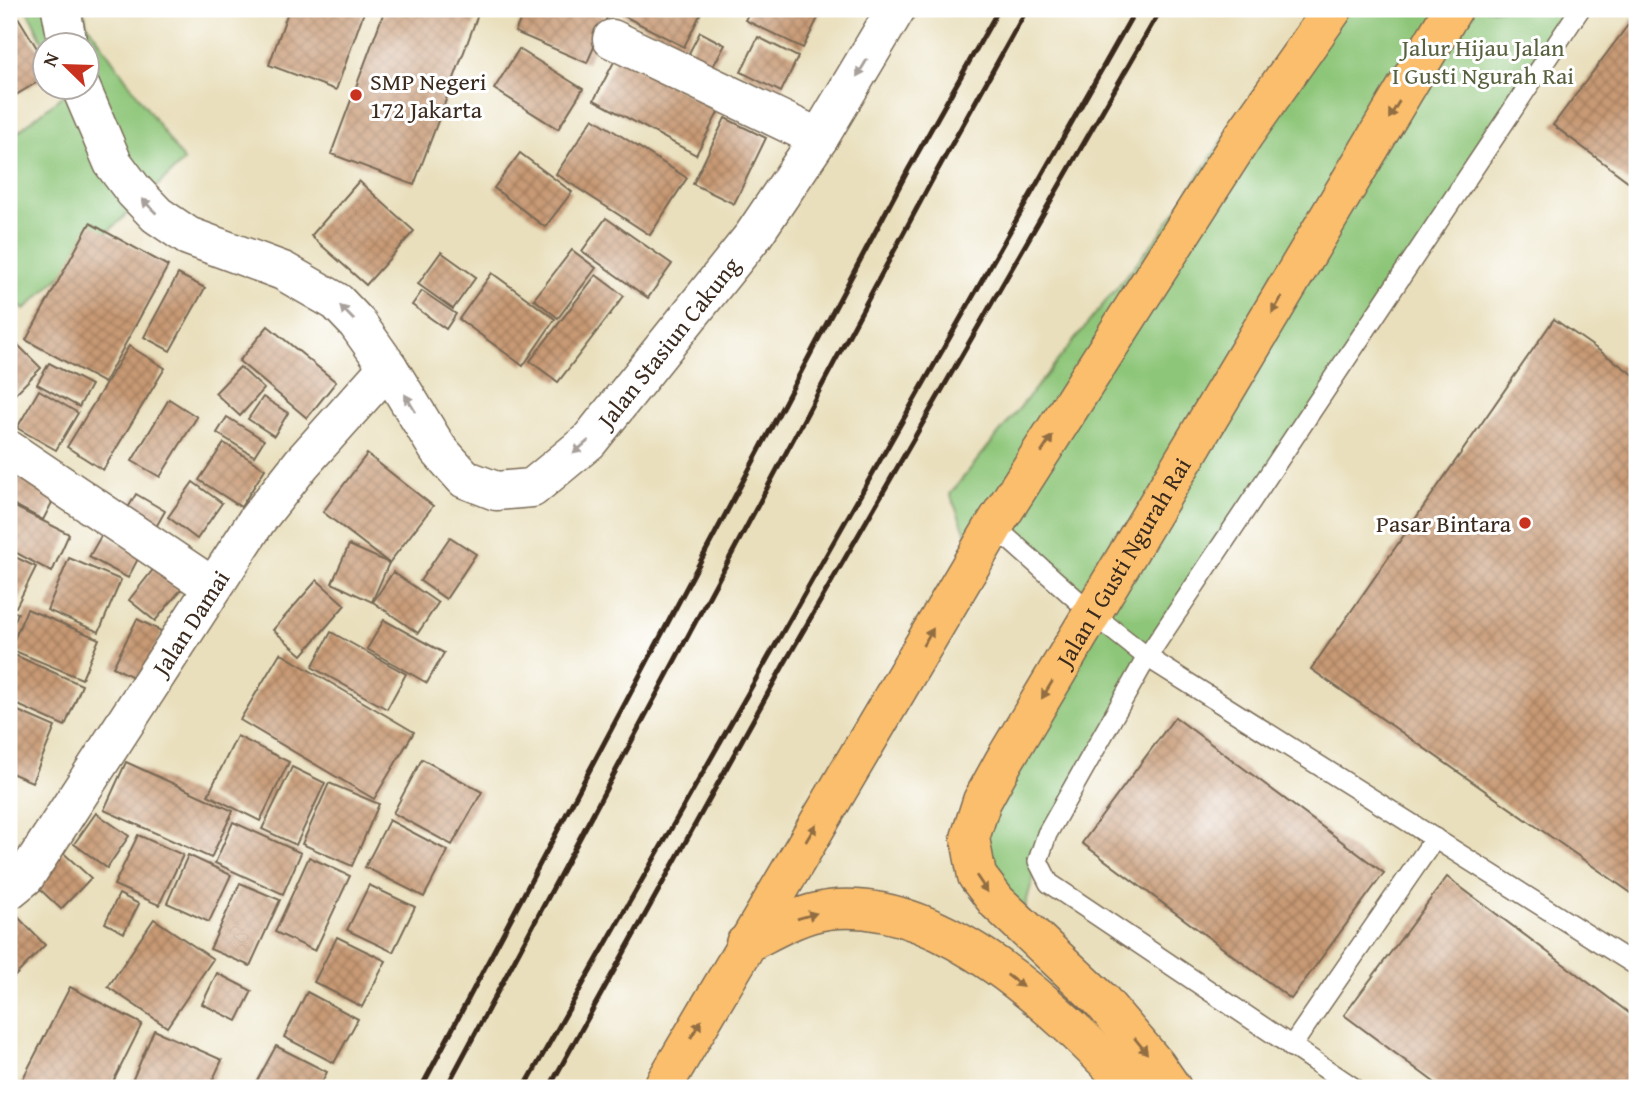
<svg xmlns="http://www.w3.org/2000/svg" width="1646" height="1097" font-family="'Gentium Book Plus',serif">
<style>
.green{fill:#8ec679;stroke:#64784c;stroke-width:2}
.building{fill:url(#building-cross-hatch)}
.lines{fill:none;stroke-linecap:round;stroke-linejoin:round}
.service-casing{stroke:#786955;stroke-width:22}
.minor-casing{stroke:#786955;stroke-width:41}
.tertiary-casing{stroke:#786955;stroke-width:41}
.primary-casing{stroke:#786955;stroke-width:41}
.service{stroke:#fff;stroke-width:19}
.minor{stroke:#fff;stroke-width:38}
.tertiary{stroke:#fff;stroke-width:38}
.primary{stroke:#fabe6d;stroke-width:38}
.rail{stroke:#3b2a1e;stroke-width:5}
.oneway{fill:#a79f9a}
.oneway2{fill:#916d42}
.poi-dot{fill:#c8321e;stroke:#fff;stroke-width:2.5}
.labels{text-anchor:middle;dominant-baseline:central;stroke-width:6;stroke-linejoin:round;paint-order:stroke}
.park-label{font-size:24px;fill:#58613e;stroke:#fff}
.poi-label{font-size:24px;fill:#3b2a1e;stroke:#fff;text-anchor:start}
.street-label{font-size:24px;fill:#3b2a1e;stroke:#fff}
</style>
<defs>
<pattern id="building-cross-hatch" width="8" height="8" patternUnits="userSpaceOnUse" patternTransform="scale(1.75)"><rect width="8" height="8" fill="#c89a75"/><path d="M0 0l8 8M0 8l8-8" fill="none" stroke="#a47e5f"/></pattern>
</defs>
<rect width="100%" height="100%" fill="#fff"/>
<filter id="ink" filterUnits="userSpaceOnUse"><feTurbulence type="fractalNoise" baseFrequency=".0143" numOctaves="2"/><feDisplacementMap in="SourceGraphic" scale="14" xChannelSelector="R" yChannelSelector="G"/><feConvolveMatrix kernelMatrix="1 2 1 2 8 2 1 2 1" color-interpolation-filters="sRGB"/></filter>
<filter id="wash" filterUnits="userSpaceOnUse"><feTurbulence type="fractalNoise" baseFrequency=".00686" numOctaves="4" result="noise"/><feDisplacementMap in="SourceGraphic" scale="28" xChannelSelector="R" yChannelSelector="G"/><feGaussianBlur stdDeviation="1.57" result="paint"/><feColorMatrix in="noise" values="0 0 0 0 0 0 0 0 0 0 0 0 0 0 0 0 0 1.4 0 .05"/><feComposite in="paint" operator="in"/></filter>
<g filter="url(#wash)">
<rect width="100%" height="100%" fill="#e9dfbc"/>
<g class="green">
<polygon points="27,9 84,9 86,22 184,161 24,310 9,295 9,139 67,92 88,88 88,46 45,47"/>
<polygon points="1310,9 1580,9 1147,657 1038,861 1021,921 971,858 1093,615 995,527 977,561 950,494 1160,234"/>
</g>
<g id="blocks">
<g class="building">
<polygon points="13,9 46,63 46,77 9,99 9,11"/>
<polygon points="289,9 365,9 336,90 269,65"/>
<polygon points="385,9 480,9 414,185 331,154"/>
<polygon points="525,9 588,9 607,17 587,63 515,32"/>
<polygon points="625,9 703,9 684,47 622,15"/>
<polygon points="751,9 810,9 820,14 803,48 745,20"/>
<polygon points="1637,13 1637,188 1553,125"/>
<polygon points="700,32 725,45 711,70 687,57"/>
<polygon points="758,37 798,57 781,92 741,72"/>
<polygon points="519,49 583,89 558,129 494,89"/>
<polygon points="617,56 719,111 696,155 594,100"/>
<polygon points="593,118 687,178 650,235 556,174"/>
<polygon points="725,118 766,138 734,204 693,184"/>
<polygon points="520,153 572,192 545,227 494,188"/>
<polygon points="359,181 414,231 366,285 311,236"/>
<polygon points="606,218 672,264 648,298 582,251"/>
<polygon points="90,223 168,266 104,383 26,340"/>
<polygon points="572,250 596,268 558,318 534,299"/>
<polygon points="441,252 476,277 453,309 418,284"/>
<polygon points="492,273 555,319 523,366 459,319"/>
<polygon points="178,274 205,288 170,351 144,337"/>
<polygon points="596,275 624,296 558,382 530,361"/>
<polygon points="422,291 456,314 446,329 412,305"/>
<polygon points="1554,319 1637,377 1637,897 1311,669"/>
<polygon points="268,326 336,382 307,418 239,361"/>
<polygon points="10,337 41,368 9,400 9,338"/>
<polygon points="129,346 165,368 103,470 67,447"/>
<polygon points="49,363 91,385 79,407 37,384"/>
<polygon points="240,367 264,389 240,416 215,393"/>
<polygon points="39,390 78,413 56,450 17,428"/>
<polygon points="263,397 288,413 274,436 248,419"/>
<polygon points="169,399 197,417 160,477 132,461"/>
<polygon points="227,417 264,440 254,456 217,433"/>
<polygon points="224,443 265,469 241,507 199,480"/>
<polygon points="367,454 433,506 389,563 323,512"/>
<polygon points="9,460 60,487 43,520 9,502"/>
<polygon points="193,482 222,503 197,539 168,517"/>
<polygon points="136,494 165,511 151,536 121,520"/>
<polygon points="9,504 69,534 52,572 9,549"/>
<polygon points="102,534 140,555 128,578 89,557"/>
<polygon points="450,537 476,554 446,599 420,581"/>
<polygon points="349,545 389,563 372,602 332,583"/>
<polygon points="9,554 36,567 16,607 9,604"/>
<polygon points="163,557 190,579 155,621 129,600"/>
<polygon points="69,558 121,580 99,632 47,610"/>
<polygon points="393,572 438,603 418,633 373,602"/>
<polygon points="317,580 345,605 302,655 273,630"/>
<polygon points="27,609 99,639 82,679 10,649"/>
<polygon points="9,610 18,613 9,634"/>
<polygon points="137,619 163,632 139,680 113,667"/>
<polygon points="384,620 444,653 427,683 367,649"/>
<polygon points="331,632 406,674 387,709 312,667"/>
<polygon points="10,653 82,685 65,726 9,701"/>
<polygon points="280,653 414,732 374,799 240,720"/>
<polygon points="9,707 55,727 32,782 9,772"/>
<polygon points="1175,717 1384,873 1291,999 1082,843"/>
<polygon points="237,736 289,762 260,821 208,795"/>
<polygon points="422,759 482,792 452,845 393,813"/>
<polygon points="126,762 233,811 211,858 104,810"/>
<polygon points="292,767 325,783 296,845 262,829"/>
<polygon points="329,783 379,804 352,866 302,844"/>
<polygon points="96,813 129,836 107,868 74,844"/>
<polygon points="389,820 448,851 424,897 365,867"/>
<polygon points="233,822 301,853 283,894 215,863"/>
<polygon points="138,835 183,855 159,905 114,885"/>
<polygon points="59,849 91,878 61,909 31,881"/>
<polygon points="188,855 231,875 209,922 167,903"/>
<polygon points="309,857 350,876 315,951 275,932"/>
<polygon points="1447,877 1637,1019 1637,1083 1634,1088 1442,1088 1344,1015"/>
<polygon points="240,883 280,900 250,966 210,949"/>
<polygon points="369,885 415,907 393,952 347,930"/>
<polygon points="119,894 139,904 124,933 105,923"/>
<polygon points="9,908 45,945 15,976 9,969"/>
<polygon points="154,919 213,959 167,1027 108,987"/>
<polygon points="337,937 386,961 362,1007 314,982"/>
<polygon points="217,973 252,991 237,1021 202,1004"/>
<polygon points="70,987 142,1024 110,1088 18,1088"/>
<polygon points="307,992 358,1019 334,1063 284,1037"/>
<polygon points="154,1030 222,1060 209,1088 129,1088"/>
<polygon points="276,1046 327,1072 319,1088 253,1088"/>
</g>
</g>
</g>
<g filter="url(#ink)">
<use href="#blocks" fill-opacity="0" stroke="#786955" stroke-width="2"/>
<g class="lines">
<g class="service-casing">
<g id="service">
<polyline points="994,526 1094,615 1147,657 1637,966"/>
<polyline points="1291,1047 1435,838"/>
<polyline points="1354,1088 1049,883 1038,861 1047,834 1147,657 1580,9"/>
</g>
</g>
<g class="minor-casing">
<g id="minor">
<polyline points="612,39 819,138"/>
<polyline points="9,450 213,587"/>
<path id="s1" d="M9 890 25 877 257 520 302 463 388 367"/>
</g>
</g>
<g class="tertiary-casing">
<g id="tertiary">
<polyline points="61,9 68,46"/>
<path id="s2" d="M81 88 113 163 134 191 157 215 188 236 283 271 337 302 357 323 388 367 438 449 465 479 496 491 532 488 589 441 753 236 819 138 896 9"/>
</g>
</g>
<g class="primary-casing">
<g id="primary">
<path d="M745 944C771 931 798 914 828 910 942 895 1061 1014 1132 1088"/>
<polyline points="662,1088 994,526 1244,135 1333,9"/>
<path id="s3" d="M1172 1088 1156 1065 1101 1000 997 902 977 876 970 838 982 801 1004 761 1453 9"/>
</g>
</g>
<use href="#service" class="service"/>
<use href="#minor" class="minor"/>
<use href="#tertiary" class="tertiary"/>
<use href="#primary" class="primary"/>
<g class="rail">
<polyline points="421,1088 908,170 999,9"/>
<polyline points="446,1088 932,180 1027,9"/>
<polyline points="524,1088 1136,9"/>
<polyline points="549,1088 783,666 1161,9"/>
</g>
</g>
<defs><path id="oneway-solid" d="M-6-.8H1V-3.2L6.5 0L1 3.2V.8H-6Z" transform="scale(1.75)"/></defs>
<g class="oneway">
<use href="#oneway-solid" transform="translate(862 68) rotate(121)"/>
<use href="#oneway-solid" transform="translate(149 206) rotate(-135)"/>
<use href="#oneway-solid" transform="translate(347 313) rotate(-134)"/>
<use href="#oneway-solid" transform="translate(410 403) rotate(-121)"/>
<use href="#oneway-solid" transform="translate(581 447) rotate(139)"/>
</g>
<g class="oneway2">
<use href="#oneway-solid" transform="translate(1394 110) rotate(121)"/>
<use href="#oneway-solid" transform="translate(1277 305) rotate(120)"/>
<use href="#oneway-solid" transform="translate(1047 444) rotate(-57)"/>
<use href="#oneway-solid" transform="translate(928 637) rotate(-59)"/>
<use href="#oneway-solid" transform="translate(1047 690) rotate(122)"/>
<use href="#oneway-solid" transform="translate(811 833) rotate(-59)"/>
<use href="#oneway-solid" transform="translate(982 884) rotate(56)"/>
<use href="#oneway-solid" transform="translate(807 916) rotate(-16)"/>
<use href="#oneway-solid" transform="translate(1015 981) rotate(38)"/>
<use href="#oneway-solid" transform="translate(696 1029) rotate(-60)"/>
<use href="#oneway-solid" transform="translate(1141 1046) rotate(51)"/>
</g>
</g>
<g class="poi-dot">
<circle cx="356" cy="95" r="7"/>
<circle cx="1525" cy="523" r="7"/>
</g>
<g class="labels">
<g class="park-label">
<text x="1483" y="47">Jalur Hijau Jalan<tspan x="1483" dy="28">I Gusti Ngurah Rai</tspan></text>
</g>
<g class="poi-label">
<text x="370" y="81">SMP Negeri<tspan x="370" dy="28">172 Jakarta</tspan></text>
<text x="1511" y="523" text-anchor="end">Pasar Bintara</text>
</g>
<g class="street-label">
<text stroke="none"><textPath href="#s2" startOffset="840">Jalan Stasiun Cakung</textPath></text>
<text stroke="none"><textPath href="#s3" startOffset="644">Jalan I Gusti Ngurah Rai</textPath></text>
<text stroke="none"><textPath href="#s1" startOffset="324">Jalan Damai</textPath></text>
</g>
</g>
<rect width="1646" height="1097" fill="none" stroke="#fff" stroke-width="35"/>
<g transform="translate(66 66) rotate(293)"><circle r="33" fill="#ffffff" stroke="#b1aaa5" stroke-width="2"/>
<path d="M0-5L12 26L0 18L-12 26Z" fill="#c8321e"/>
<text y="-10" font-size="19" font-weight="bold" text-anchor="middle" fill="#3b2a1e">N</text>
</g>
</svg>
